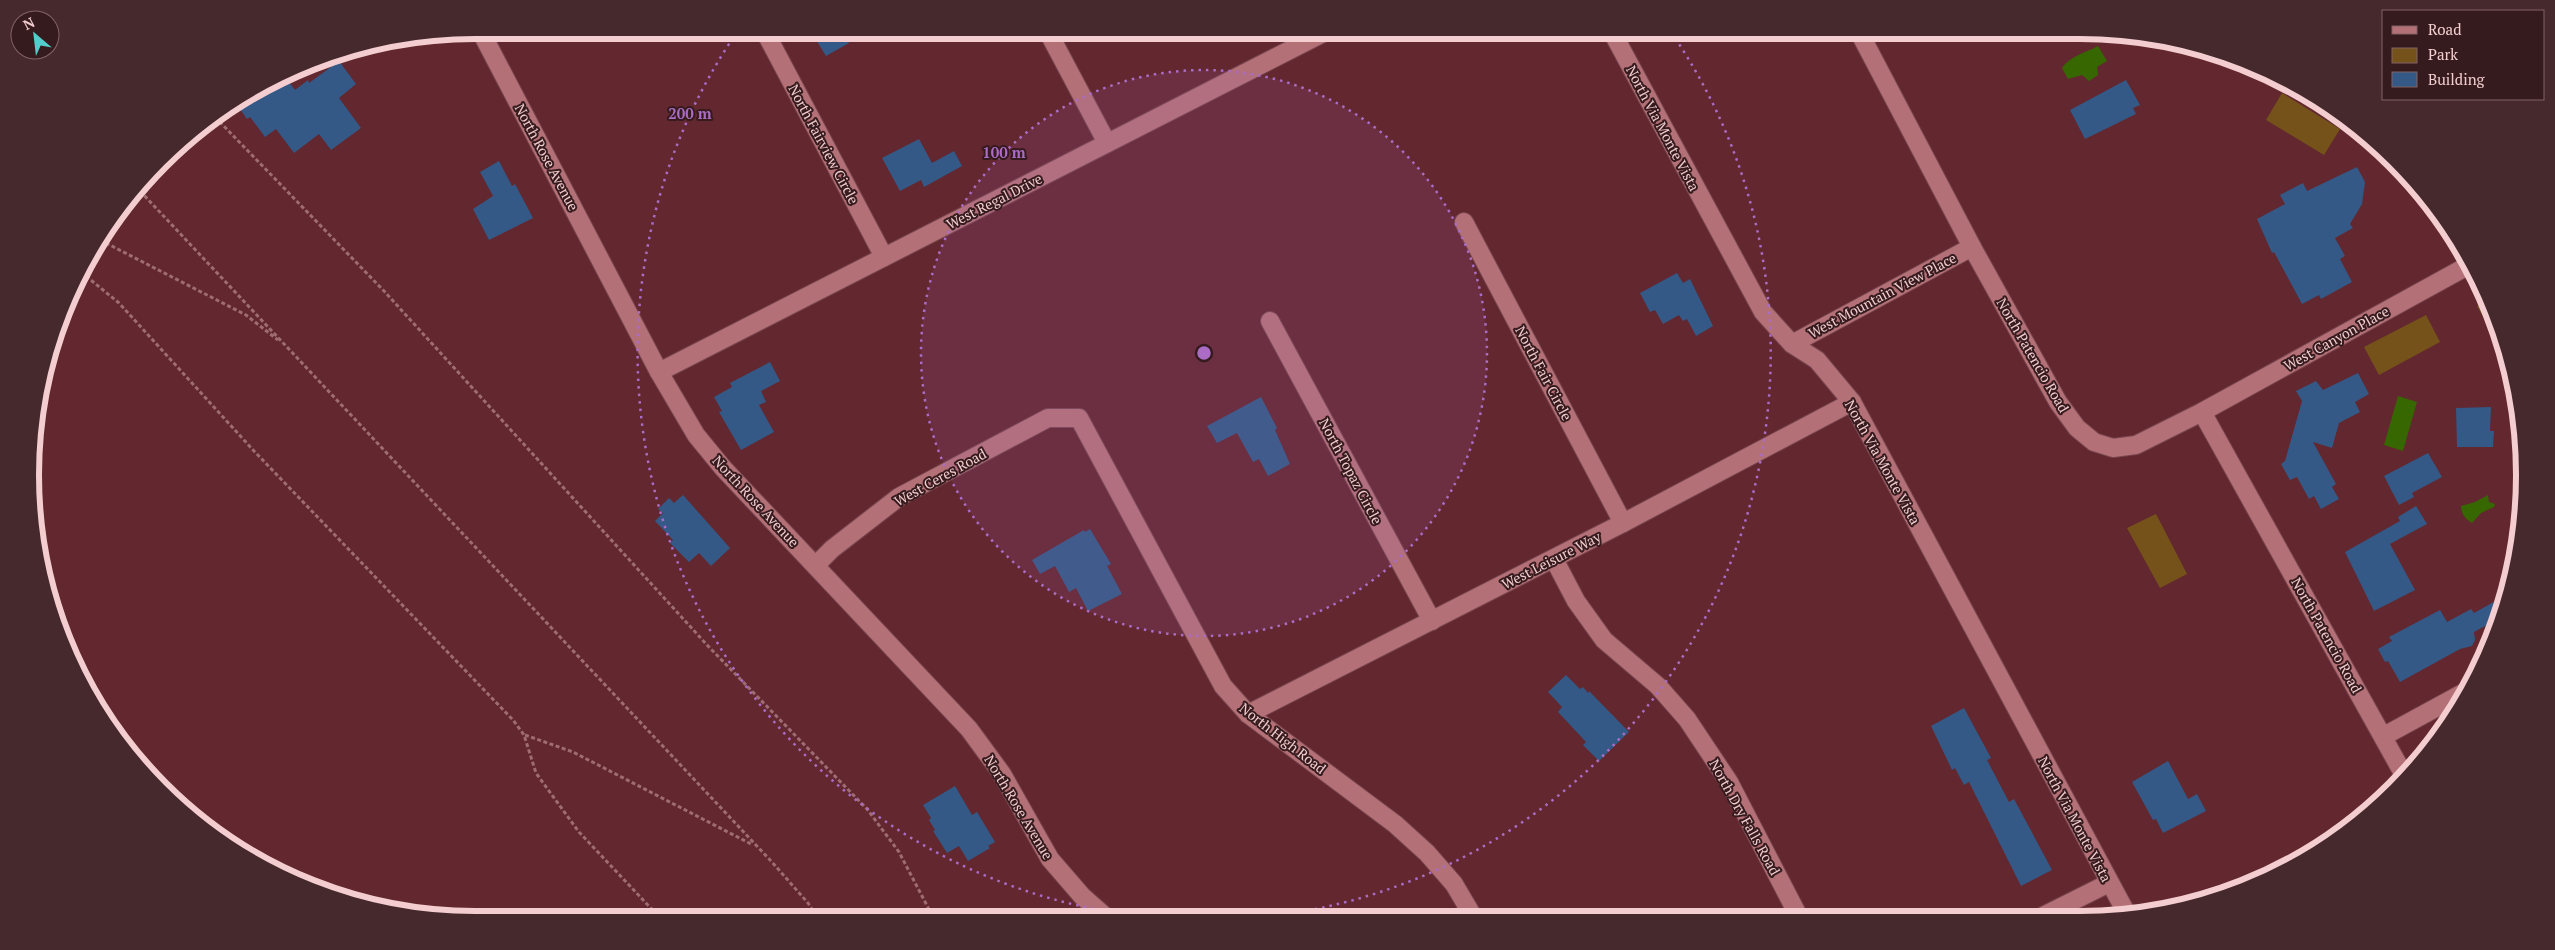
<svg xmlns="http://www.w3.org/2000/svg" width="2555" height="950" font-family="'PT Serif',serif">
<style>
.green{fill:#76521b}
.water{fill:#366700}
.building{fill:#345986}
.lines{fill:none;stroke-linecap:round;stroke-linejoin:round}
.street-casing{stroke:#78454e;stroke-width:20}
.path{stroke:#9e6c72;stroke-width:3;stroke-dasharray:4 2.5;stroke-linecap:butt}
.street{stroke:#b37076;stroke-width:18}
.ring{fill:none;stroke:#ab6cc5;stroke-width:2.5;stroke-dasharray:2.5 5}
.labels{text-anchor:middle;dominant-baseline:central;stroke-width:4;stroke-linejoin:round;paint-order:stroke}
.street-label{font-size:14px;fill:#f3cdcf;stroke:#361b1e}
.rim{fill:none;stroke:#f3cdcf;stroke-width:6}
.centre{fill:#ab6cc5;stroke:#361b1e;stroke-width:2.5}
.ring-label{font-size:15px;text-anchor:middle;font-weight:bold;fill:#ab6cc5;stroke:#361b1e;stroke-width:4;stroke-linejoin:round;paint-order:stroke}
</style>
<rect width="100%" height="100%" fill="#62272f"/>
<g class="green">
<polygon points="2282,93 2340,129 2324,155 2266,120"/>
<polygon points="2487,301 2500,329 2492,333 2477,306"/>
<polygon points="2426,315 2440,342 2379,375 2364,347"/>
<polygon points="2156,514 2187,574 2160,588 2127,528"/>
</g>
<g class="water">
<path d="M2098 46 2107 61 2097 67 2098 75 2089 81 2082 75 2068 79 2062 68C2071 55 2086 53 2098 46Z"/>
<polygon points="2398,396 2417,402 2403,451 2384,445"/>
<path d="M2488 495 2489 502 2495 504 2494 507 2481 513 2472 523C2465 519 2461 513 2461 506L2475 502Z"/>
</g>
<g class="building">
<polygon points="810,30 842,30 849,43 826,56"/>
<polygon points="339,61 356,84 339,98 361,128 331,150 319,134 294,153 276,129 265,137 250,117 247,119 237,105 252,94 257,101 286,78 295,90 308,80 309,83"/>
<polygon points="2126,80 2140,105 2133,108 2136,114 2085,139 2070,110"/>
<polygon points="919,139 932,163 954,151 962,166 924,187 921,180 900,191 882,158"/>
<polygon points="499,161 512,186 515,184 533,218 489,240 473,209 493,196 480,172"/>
<polygon points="2357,167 2365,182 2362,204 2350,224 2353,228 2335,238 2345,256 2340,259 2352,282 2321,299 2319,295 2302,304 2274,252 2272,253 2257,219 2285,204 2280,195 2303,183 2307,191"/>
<polygon points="1677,273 1683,283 1690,279 1713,326 1696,336 1687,319 1683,321 1679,315 1663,324 1655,310 1650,312 1640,293"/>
<polygon points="770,362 780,381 761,391 766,402 759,405 774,432 741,450 719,412 722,411 714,397 732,387 730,383"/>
<polygon points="2358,373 2369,394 2355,402 2360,412 2339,423 2332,448 2313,442 2336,484 2332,487 2339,499 2321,509 2314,496 2309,499 2297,477 2290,480 2281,464 2285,461 2302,401 2296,391 2316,381 2323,390"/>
<polygon points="1261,397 1277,428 1275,430 1290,464 1268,476 1259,459 1253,462 1237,433 1217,443 1207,426"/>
<polygon points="2491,407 2490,431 2494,431 2493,447 2457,447 2456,408"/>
<polygon points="2428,453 2442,477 2412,493 2414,497 2399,505 2384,476"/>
<polygon points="683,495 730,548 711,566 699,553 689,562 670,543 673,540 655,521 663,513 658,509 669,498 674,503"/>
<polygon points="2416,506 2427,524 2390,544 2415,590 2374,611 2345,552 2400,521 2398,517"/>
<polygon points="1090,529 1111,564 1107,566 1122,594 1088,611 1076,588 1069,592 1055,566 1040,574 1032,560 1084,530 1085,532"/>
<polygon points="2508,594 2496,620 2474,632 2475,640 2472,646 2460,649 2400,682 2388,661 2385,662 2378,649 2392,641 2389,637 2440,610 2447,622 2471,609 2474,613"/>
<polygon points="1566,675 1580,689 1583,687 1588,693 1589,691 1629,732 1599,761 1583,745 1586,742 1558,712 1562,707 1548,692"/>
<polygon points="1964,708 1991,758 1987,760 2009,802 2014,799 2052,870 2021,886 1969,782 1964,785 1955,768 1952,770 1931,726"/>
<polygon points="2168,761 2188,799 2197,794 2206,811 2163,833 2156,819 2153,820 2132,782"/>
<polygon points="955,786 972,815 977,812 995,842 988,846 990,848 968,861 959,846 947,853 933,831 935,830 929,820 931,818 923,805"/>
</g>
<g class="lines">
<g class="street-casing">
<g id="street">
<polyline points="480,30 659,372 696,435 723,468 969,729 1002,774 1050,859 1082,896 1108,919"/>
<polyline points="764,30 884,257"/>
<polyline points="1047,30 1107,143"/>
<polyline points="1611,30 1763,312 1792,344 1817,360 1852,402 2128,916"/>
<polyline points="1858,30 1972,247 2058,402 2077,428 2094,442 2113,448 2136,445 2202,412 2471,264"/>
<polyline points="1464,222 1623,523"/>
<polyline points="1270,321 1432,621"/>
<polyline points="1792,344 1972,247"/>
<polyline points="659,372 1329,30"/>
<polyline points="2202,412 2404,775"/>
<polyline points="1554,559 1576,601 1604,640 1658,686 1687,719 1729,782 1799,917"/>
<polyline points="816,565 832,549 899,497 1048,418 1079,418 1223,686 1248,714 1395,824 1427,853 1454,884 1474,918"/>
<polyline points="1248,714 1623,523 1852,402"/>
<polyline points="2384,736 2463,693"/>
<polyline points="2043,916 2109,883"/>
</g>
</g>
<g class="path">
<polyline points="215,117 384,291 708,646 867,809 899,852 934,919"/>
<polyline points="140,191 771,861 808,903 818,919"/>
<polyline points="100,240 246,315 278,340"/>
<polyline points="81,272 119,303 254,451 513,720 524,735 536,773 579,832 662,920"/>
<polyline points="525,735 573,752 753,845"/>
</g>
<use href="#street" class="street"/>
</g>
<circle cx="1204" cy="353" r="283" fill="#ab6cc5" fill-opacity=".12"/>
<g class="ring">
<circle cx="1204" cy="353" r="283"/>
<path d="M1160 918A567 567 0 0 1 737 32M1671 32A567 567 0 0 1 1253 918"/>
</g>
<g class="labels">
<g class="street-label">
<text transform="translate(1663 128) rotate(62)">North Via Monte Vista</text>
<text transform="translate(824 144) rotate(62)">North Fairview Circle</text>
<text transform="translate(547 157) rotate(62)">North Rose Avenue</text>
<text transform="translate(994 201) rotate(-27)">West Regal Drive</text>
<text transform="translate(1882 295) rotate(-28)">West Mountain View Place</text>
<text transform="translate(2336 338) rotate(-29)">West Canyon Place</text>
<text transform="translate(2033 355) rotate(60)">North Patencio Road</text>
<text transform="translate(1544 373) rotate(62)">North Fair Circle</text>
<text transform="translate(1883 462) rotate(61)">North Via Monte Vista</text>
<text transform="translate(1351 471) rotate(62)">North Topaz Circle</text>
<text transform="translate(940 477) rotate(-29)">West Ceres Road</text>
<text transform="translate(756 501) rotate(47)">North Rose Avenue</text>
<text transform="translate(1551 560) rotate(-27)">West Leisure Way</text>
<text transform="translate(2327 635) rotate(61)">North Patencio Road</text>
<text transform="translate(1283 738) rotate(38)">North High Road</text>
<text transform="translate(1019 807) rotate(59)">North Rose Avenue</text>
<text transform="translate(1745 817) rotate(61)">North Dry Falls Road</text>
<text transform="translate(2075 819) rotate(62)">North Via Monte Vista</text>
</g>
</g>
<path d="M0 0H2555V950H0ZM475 39H2080A436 436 0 0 1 2516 475V475A436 436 0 0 1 2080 911H475A436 436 0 0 1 39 475V475A436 436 0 0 1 475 39Z" fill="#45292c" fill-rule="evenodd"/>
<path class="rim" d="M475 39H2080A436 436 0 0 1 2516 475V475A436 436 0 0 1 2080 911H475A436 436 0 0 1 39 475V475A436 436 0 0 1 475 39Z"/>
<circle cx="1204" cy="353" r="8" class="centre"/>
<g class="ring-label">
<text x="690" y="119">200 m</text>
<text x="1004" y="158">100 m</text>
</g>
<rect x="2382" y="10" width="162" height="90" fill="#361b1e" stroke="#826265"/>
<rect x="2392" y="26" width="25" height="8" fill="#b37076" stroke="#826265"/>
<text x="2428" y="35" font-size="15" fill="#f3cdcf">Road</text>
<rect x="2392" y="48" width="25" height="15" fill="#76521b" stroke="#826265"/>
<text x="2428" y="60" font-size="15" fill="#f3cdcf">Park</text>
<rect x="2392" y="72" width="25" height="15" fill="#345986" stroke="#826265"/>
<text x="2428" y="85" font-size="15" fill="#f3cdcf">Building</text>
<g transform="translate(35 35) rotate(332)"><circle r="24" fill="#361b1e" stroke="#826265"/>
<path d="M0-4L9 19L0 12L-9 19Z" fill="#53cdcb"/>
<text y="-8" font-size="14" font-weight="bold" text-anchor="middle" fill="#f3cdcf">N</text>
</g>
</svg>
